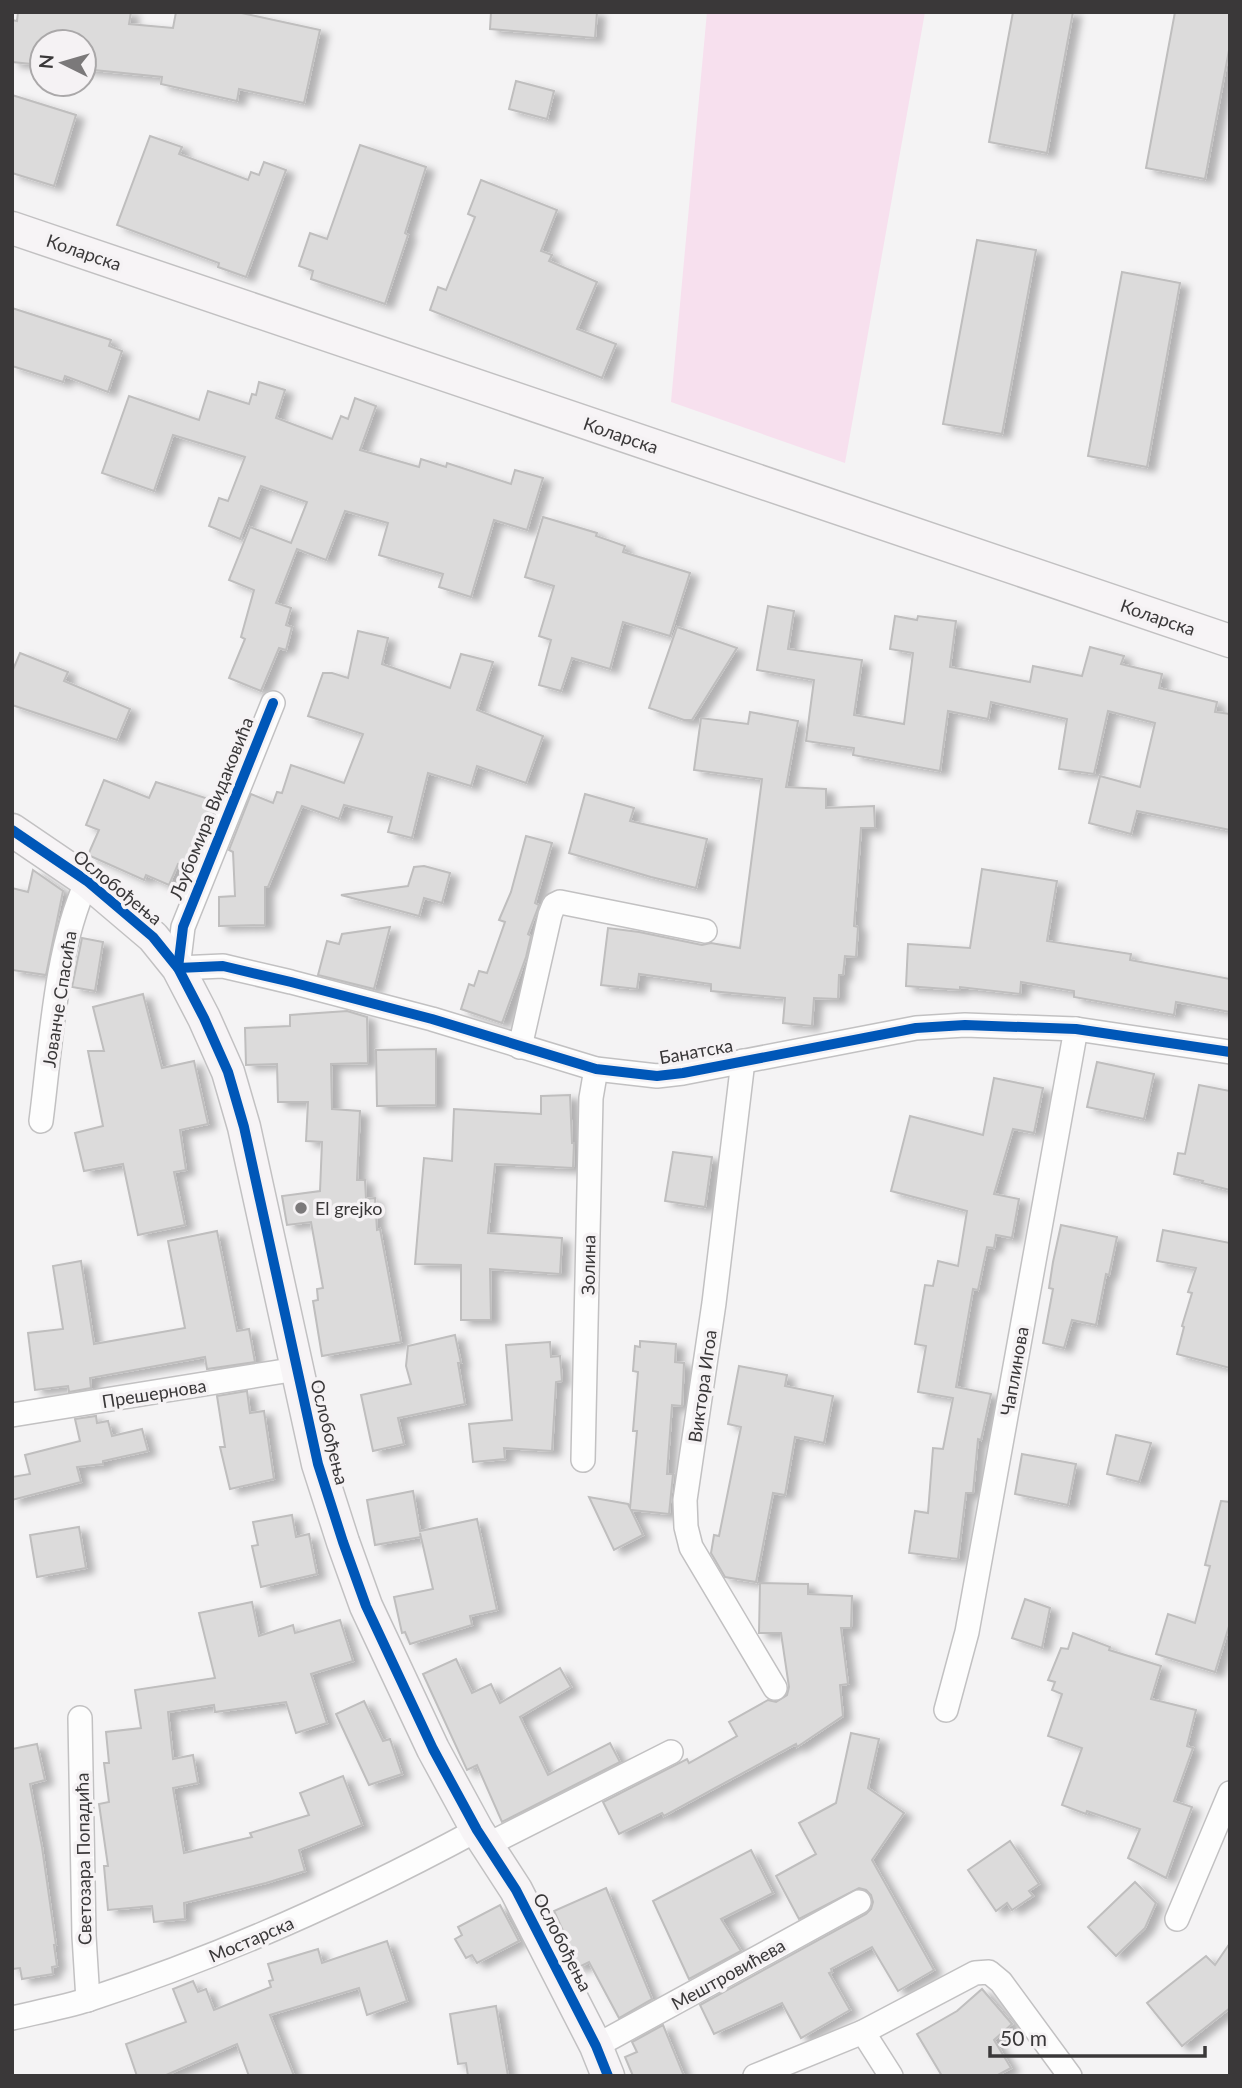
<svg xmlns="http://www.w3.org/2000/svg" width="1242" height="2088" font-family="Lato,sans-serif">
<style>
.green{fill:#f7e0ee}
.building{fill:#dcdbdb;stroke:#bfbebe;stroke-width:2;filter:url(#shadow)}
.lines{fill:none;stroke-linecap:round;stroke-linejoin:round}
.street-casing{stroke:#c2c1c2;stroke-width:26}
.secondary-casing{stroke:#c2c1c2;stroke-width:35}
.street{stroke:#fdfdfd;stroke-width:23}
.secondary{stroke:#f7f4f6;stroke-width:32}
.cycleway-casing{stroke:#f5f2f4;stroke-width:15}
.cycleway{stroke:#0057b8;stroke-width:10}
.poi-dot{fill:#7b797a;stroke:#f5f2f4;stroke-width:2.5}
.labels{text-anchor:middle;dominant-baseline:central;stroke-width:7;stroke-linejoin:round;paint-order:stroke}
.street-label{font-size:18px;fill:#3a3839;stroke:#f5f2f4}
.poi-label{font-size:18px;fill:#3a3839;stroke:#f5f2f4;text-anchor:start}
</style>
<defs>
<filter id="shadow"><feDropShadow dx="8" dy="4.5" stdDeviation="3.5" flood-color="#0004"/></filter>
</defs>
<rect width="100%" height="100%" fill="#f4f3f4"/>
<polygon class="green" points="707,12 925,12 845,463 671,402"/>
<g class="building">
<polygon points="18,12 131,12 129,24 173,28 176,12 237,12 320,30 304,103 239,89 237,101 161,84 162,77 84,69 84,42 42,42 42,65 12,62 12,20 17,21"/>
<polygon points="491,12 597,12 595,38 490,29"/>
<polygon points="1013,12 1073,12 1047,153 989,142"/>
<polygon points="1175,12 1230,12 1230,45 1205,179 1146,168"/>
<polygon points="516,81 554,91 547,119 509,109"/>
<polygon points="12,95 76,115 54,186 12,173"/>
<polygon points="150,136 182,147 179,154 248,180 251,172 259,175 264,162 286,170 246,277 218,267 219,263 117,225"/>
<polygon points="360,145 426,167 405,233 408,235 385,304 311,279 313,271 299,266 310,233 327,239"/>
<polygon points="481,180 557,210 541,251 552,255 549,261 597,282 577,329 616,344 602,378 430,310 438,287 446,290 475,217 468,214"/>
<polygon points="977,240 1036,250 1002,434 943,424"/>
<polygon points="1122,272 1180,283 1147,467 1088,456"/>
<polygon points="12,308 111,340 109,346 122,351 108,392 65,376 63,382 12,366"/>
<polygon points="259,382 285,390 276,418 332,439 341,416 348,419 355,398 376,406 360,450 419,467 421,459 446,467 447,463 511,484 515,470 543,478 527,530 494,520 471,597 439,587 443,574 379,555 388,523 345,511 326,560 297,549 276,603 291,608 286,625 292,627 286,650 279,648 261,691 229,678 245,639 241,637 254,590 229,580 250,527 291,543 307,502 261,486 240,539 209,526 219,498 228,501 245,457 173,435 154,491 102,473 129,396 199,420 208,391 249,404 252,394 256,395"/>
<polygon points="543,517 597,533 596,536 625,546 623,552 690,573 670,636 623,622 610,669 572,658 561,691 539,685 551,640 539,636 554,586 525,577"/>
<polygon points="768,606 794,611 788,649 862,660 854,715 904,724 913,653 890,649 895,616 917,620 918,616 956,621 950,667 1030,682 1033,666 1082,676 1090,647 1124,656 1121,664 1162,674 1159,688 1217,702 1215,712 1230,714 1230,830 1137,811 1131,834 1089,823 1100,776 1140,787 1155,723 1108,711 1094,774 1059,769 1067,719 991,702 988,719 948,711 940,771 853,755 854,748 806,741 814,680 757,670"/>
<polygon points="677,627 737,648 692,720 684,720 649,708"/>
<polygon points="358,631 388,638 382,664 450,688 461,654 493,662 477,710 543,736 526,783 477,766 471,786 428,773 412,838 388,832 392,817 344,805 339,819 302,806 268,887 265,887 265,925 219,926 219,897 235,896 233,852 229,850 251,794 273,803 277,792 282,793 291,765 344,783 363,734 308,716 323,673 332,673 348,678"/>
<polygon points="20,653 68,672 64,681 130,709 117,740 12,705 12,672"/>
<polygon points="750,712 798,721 786,787 826,789 826,808 874,806 875,828 861,828 854,926 858,927 856,957 845,956 843,975 839,975 838,999 814,998 812,1026 783,1023 785,998 711,991 711,984 639,974 637,989 601,985 608,928 639,932 702,945 711,943 740,948 762,779 694,770 701,718 748,724"/>
<polygon points="104,780 149,798 156,782 218,802 203,840 200,838 187,868 178,864 169,885 146,875 144,880 88,855 99,830 86,825"/>
<polygon points="585,794 634,808 630,821 707,839 696,888 651,877 569,853"/>
<polygon points="526,836 552,843 535,903 539,905 528,934 531,936 526,957 502,1023 461,1009 469,984 474,986 479,971 487,973 505,922 499,920 511,892"/>
<polygon points="424,866 450,873 442,903 424,898 419,916 341,895 408,886 414,867"/>
<polygon points="982,869 1057,881 1047,941 1131,954 1130,960 1230,979 1230,1012 1176,1002 1174,1015 1074,997 1074,991 1021,982 1020,994 960,987 960,990 906,986 908,944 970,948"/>
<polygon points="33,870 63,891 46,975 12,970 12,888 28,892"/>
<polygon points="390,927 374,989 318,975 327,941 339,944 342,934"/>
<polygon points="82,938 103,942 95,991 72,987"/>
<polygon points="143,994 162,1068 194,1061 208,1124 180,1130 186,1170 174,1172 185,1225 138,1235 123,1164 84,1171 75,1133 103,1126 88,1051 104,1051 93,1007"/>
<polygon points="347,1011 367,1017 368,1063 331,1064 332,1109 360,1111 357,1180 365,1180 366,1199 375,1198 377,1230 380,1229 401,1342 322,1356 313,1301 318,1300 317,1289 323,1288 311,1222 287,1225 282,1196 320,1191 322,1142 306,1141 308,1102 278,1102 277,1064 246,1065 245,1028 290,1026 290,1015"/>
<polygon points="436,1049 436,1105 377,1106 376,1050"/>
<polygon points="1097,1062 1154,1074 1144,1119 1087,1107"/>
<polygon points="994,1078 1043,1088 1034,1133 1013,1129 994,1194 1019,1199 1012,1238 996,1235 994,1248 987,1247 978,1290 973,1289 956,1387 991,1394 981,1440 978,1439 973,1493 966,1493 958,1559 909,1553 915,1511 928,1513 933,1448 943,1449 953,1398 918,1392 926,1346 915,1344 925,1285 933,1286 938,1261 958,1266 967,1211 891,1191 910,1116 983,1135"/>
<polygon points="1199,1085 1230,1091 1230,1190 1202,1183 1203,1181 1174,1174 1178,1153 1185,1154"/>
<polygon points="570,1095 572,1143 574,1143 573,1168 495,1164 488,1233 562,1238 560,1274 490,1269 491,1320 461,1320 461,1265 415,1264 424,1158 452,1161 454,1109 541,1114 541,1096"/>
<polygon points="673,1152 712,1157 705,1207 665,1201"/>
<polygon points="1061,1225 1117,1237 1109,1275 1106,1274 1096,1325 1072,1320 1064,1348 1043,1343 1053,1289 1049,1288 1053,1262"/>
<polygon points="1163,1230 1230,1243 1230,1368 1177,1354 1184,1327 1182,1326 1192,1293 1188,1292 1196,1268 1157,1261"/>
<polygon points="217,1231 237,1331 249,1329 255,1362 207,1369 205,1357 90,1378 91,1388 69,1392 68,1386 35,1390 28,1333 63,1329 53,1266 81,1261 94,1344 185,1328 168,1241"/>
<polygon points="455,1335 461,1363 458,1363 465,1404 398,1418 404,1444 373,1451 361,1395 411,1384 406,1366 408,1346"/>
<polygon points="640,1341 676,1344 675,1362 684,1363 682,1406 672,1405 667,1474 673,1474 669,1514 631,1510 643,1535 614,1550 589,1497 628,1504 630,1508 637,1431 633,1431 638,1372 633,1371 635,1346 640,1347"/>
<polygon points="550,1342 551,1357 560,1356 562,1381 556,1382 552,1451 504,1448 505,1459 473,1462 469,1424 512,1420 506,1345"/>
<polygon points="739,1366 787,1375 785,1386 833,1396 824,1443 795,1437 785,1495 773,1493 756,1582 725,1577 711,1553 714,1535 719,1536 741,1427 728,1424"/>
<polygon points="247,1391 250,1413 264,1411 274,1479 230,1489 220,1447 225,1447 217,1396"/>
<polygon points="96,1416 97,1423 108,1421 112,1436 142,1429 148,1451 103,1461 103,1464 77,1467 81,1482 12,1500 12,1477 30,1474 25,1455 80,1441 75,1419"/>
<polygon points="1116,1435 1151,1443 1139,1482 1107,1474"/>
<polygon points="1022,1454 1076,1464 1068,1505 1015,1494"/>
<polygon points="413,1491 420,1531 477,1519 497,1610 470,1616 472,1625 410,1644 405,1632 402,1633 394,1597 433,1589 420,1533 421,1537 375,1545 367,1500"/>
<polygon points="1221,1501 1230,1502 1230,1623 1215,1672 1156,1654 1168,1614 1195,1623 1210,1566 1205,1565"/>
<polygon points="292,1515 296,1537 309,1534 317,1574 261,1587 252,1546 258,1545 253,1522"/>
<polygon points="79,1527 86,1568 37,1577 30,1535"/>
<polygon points="760,1583 808,1584 808,1594 852,1596 851,1628 841,1628 848,1684 840,1685 843,1716 797,1747 796,1744 664,1816 662,1813 619,1834 603,1802 687,1759 689,1763 737,1736 729,1722 768,1700 776,1702 787,1695 789,1687 781,1633 759,1633"/>
<polygon points="1025,1599 1050,1608 1042,1648 1012,1638"/>
<polygon points="252,1602 259,1636 293,1625 295,1633 340,1620 353,1661 311,1674 327,1723 296,1733 286,1702 215,1712 214,1705 168,1712 173,1759 193,1755 198,1783 173,1788 184,1853 252,1837 250,1833 309,1815 300,1793 343,1776 362,1825 299,1850 305,1871 266,1883 184,1903 185,1919 154,1922 152,1906 108,1910 104,1866 108,1866 99,1804 109,1802 104,1763 109,1763 106,1732 141,1728 135,1690 215,1678 199,1613"/>
<polygon points="1073,1633 1110,1647 1109,1650 1161,1666 1151,1699 1196,1710 1187,1746 1193,1748 1174,1801 1192,1807 1166,1878 1128,1858 1140,1829 1087,1811 1086,1814 1062,1805 1082,1748 1048,1736 1062,1694 1052,1690 1055,1682 1048,1680 1061,1648 1068,1649"/>
<polygon points="456,1659 472,1693 491,1684 500,1703 560,1668 571,1687 520,1717 548,1775 610,1743 620,1762 502,1822 477,1765 467,1770 423,1674"/>
<polygon points="364,1701 383,1741 390,1739 402,1774 369,1785 336,1714"/>
<polygon points="851,1733 879,1739 868,1788 904,1813 872,1860 934,1970 898,1991 872,1947 831,1969 832,1972 829,1973 850,2010 801,2038 782,2003 714,2034 700,2005 866,1914 871,1909 873,1902 871,1895 866,1890 859,1888 799,1919 776,1876 816,1854 799,1823 836,1803"/>
<polygon points="37,1744 45,1780 30,1784 42,1847 56,1945 54,1945 57,1966 52,1967 53,1974 22,1979 20,1968 12,1969 12,1749"/>
<polygon points="1010,1841 1039,1884 1029,1891 1033,1896 1012,1910 1007,1903 996,1911 968,1870"/>
<polygon points="751,1850 773,1893 721,1919 741,1951 689,1979 653,1901"/>
<polygon points="1135,1882 1156,1903 1145,1928 1116,1956 1088,1927"/>
<polygon points="606,1888 652,1999 619,2018 589,1962 577,1968 566,1946 569,1944 554,1911"/>
<polygon points="500,1905 519,1941 477,1963 472,1955 466,1958 455,1939 462,1935 458,1927"/>
<polygon points="387,1941 407,2001 367,2015 359,1988 270,2015 294,2076 249,2076 237,2044 164,2076 137,2076 126,2044 186,2022 173,1989 193,1981 198,1992 206,1989 214,2010 271,1987 269,1981 273,1980 268,1964 318,1949 322,1963"/>
<polygon points="1230,1943 1230,2008 1182,2046 1147,2003 1206,1956 1215,1965"/>
<polygon points="982,1989 1012,2024 994,2040 1011,2068 996,2076 942,2076 917,2034 957,2011"/>
<polygon points="496,2006 508,2076 468,2076 466,2063 458,2064 450,2014"/>
<polygon points="663,2025 684,2076 633,2076 625,2057 637,2052 632,2042"/>
</g>
<g class="lines">
<g class="street-casing">
<g id="street">
<polyline points="273,703 183,927 178,968 223,966 291,982 432,1019 596,1069 657,1076 683,1073 916,1028 965,1025 1076,1029 1230,1052"/>
<polyline points="520,1047 550,915 554,905 560,902 705,931"/>
<polyline points="743,1061 714,1303 685,1500 686,1527 691,1547 775,1688"/>
<path d="M41 1121C51 1044 55 951 87 881"/>
<polyline points="12,1415 297,1369"/>
<polyline points="583,1460 591,1098 596,1069"/>
<polyline points="946,1710 967,1632 1076,1029"/>
<polyline points="80,1718 84,1936 88,2000"/>
<polyline points="487,1845 671,1752"/>
<polyline points="1177,1919 1230,1793"/>
<path d="M12 2018C38 2012 65 2007 90 1999 225 1955 353 1897 477 1830"/>
<polyline points="863,2032 891,2076"/>
<polyline points="596,2046 859,1902"/>
<polyline points="755,2076 863,2032 975,1973 989,1972 1001,1982 1070,2076"/>
</g>
</g>
<g class="secondary-casing">
<g id="secondary">
<polyline points="12,228 1230,641"/>
<polyline points="12,830 87,881 153,937 178,968 204,1018 228,1072 244,1127 318,1464 343,1542 366,1606 433,1749 477,1830 516,1890 596,2046 608,2076"/>
</g>
</g>
<use href="#street" class="street"/>
<use href="#secondary" class="secondary"/>
<g class="cycleway-casing">
<g id="cycleway">
<polyline points="273,703 183,927 178,968 223,966 291,982 432,1019 596,1069 657,1076 683,1073 916,1028 965,1025 1076,1029 1230,1052"/>
<polyline points="12,830 87,881 153,937 178,968 204,1018 228,1072 244,1127 318,1464 343,1542 366,1606 433,1749 477,1830 516,1890 596,2046 608,2076"/>
</g>
</g>
<use href="#cycleway" class="cycleway"/>
</g>
<circle class="poi-dot" cx="301" cy="1208" r="7"/>
<g class="labels">
<g class="street-label">
<text transform="translate(84 252) rotate(19)">Коларска</text>
<text transform="translate(621 435) rotate(19)">Коларска</text>
<text transform="translate(1158 617) rotate(19)">Коларска</text>
<text transform="translate(211 808) rotate(-68)">Љубомира Видаковића</text>
<text transform="translate(118 887) rotate(39)">Ослобођења</text>
<text transform="translate(59 999) rotate(-81)">Јованче Спасића</text>
<text transform="translate(696 1051) rotate(-10)">Банатска</text>
<text transform="translate(588 1265) rotate(-89)">Золина</text>
<text transform="translate(1014 1371) rotate(-80)">Чаплинова</text>
<text transform="translate(702 1386) rotate(-82)">Виктора Игоа</text>
<text transform="translate(154 1393) rotate(-9)">Прешернова</text>
<text transform="translate(330 1432) rotate(76)">Ослобођења</text>
<text transform="translate(83 1859) rotate(-91)">Светозара Попадића</text>
<text transform="translate(251 1939) rotate(-23)">Мостарска</text>
<text transform="translate(563 1942) rotate(63)">Ослобођења</text>
<text transform="translate(728 1974) rotate(-29)">Мештровићева</text>
</g>
<g class="poi-label">
<text x="315" y="1208">El grejko</text>
</g>
</g>
<rect width="1242" height="2088" fill="none" stroke="#3a3839" stroke-width="28"/>
<g transform="translate(63 63) rotate(275)"><circle r="33" fill="#f5f2f4" stroke="#aaa8a9" stroke-width="2"/>
<path d="M0-5L12 26L0 18L-12 26Z" fill="#7b797a"/>
<text y="-10" font-size="19" font-weight="bold" text-anchor="middle" fill="#3a3839">N</text>
</g>
<path d="M990 2046v10h215v-10" fill="none" stroke="#3a3839" stroke-width="3.5"/>
<text x="1000" y="2046" font-size="21" fill="#3a3839" stroke="#f5f2f4" stroke-width="5" paint-order="stroke">50 m</text>
</svg>
